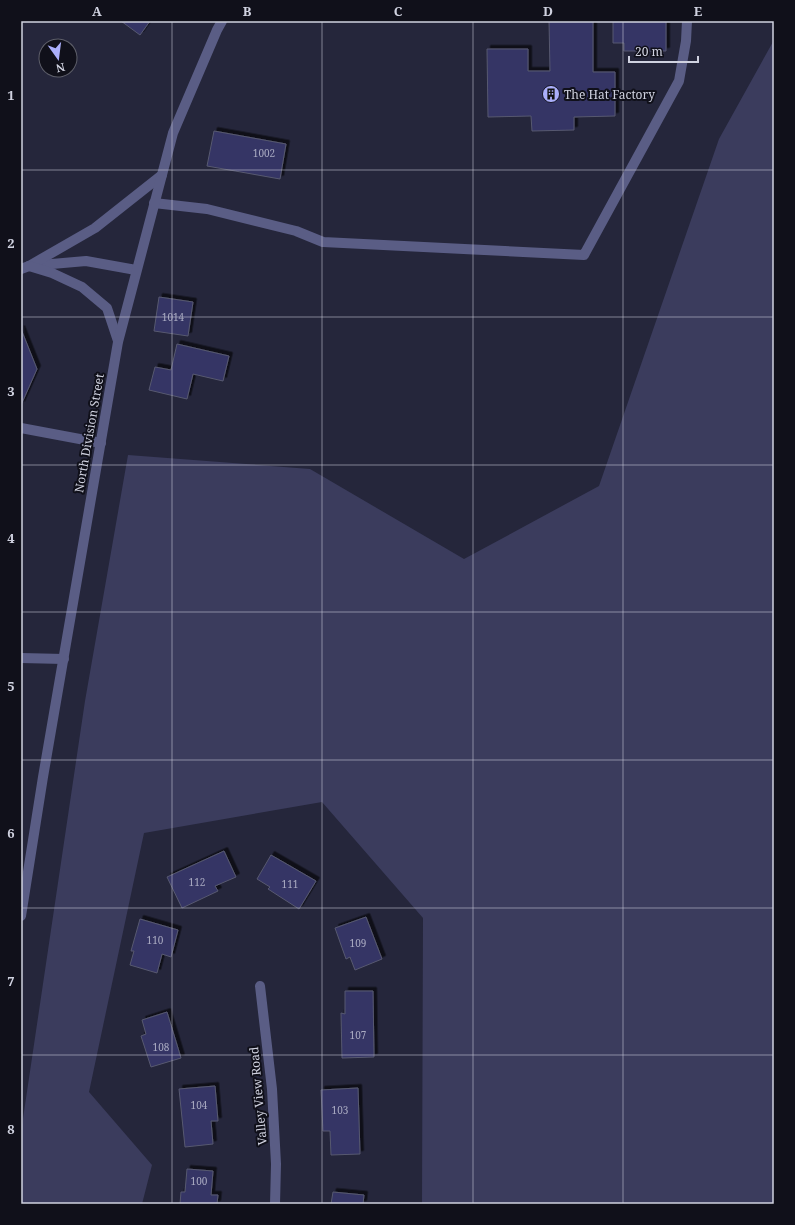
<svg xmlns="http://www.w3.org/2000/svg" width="795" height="1225" font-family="'Noto Serif',serif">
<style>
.green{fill:#3b3c5d}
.building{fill:#343465;stroke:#575970;filter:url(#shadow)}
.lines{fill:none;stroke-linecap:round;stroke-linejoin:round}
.service{stroke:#5a5d85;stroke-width:10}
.minor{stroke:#5a5d85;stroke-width:10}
.tertiary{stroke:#5a5d85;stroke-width:10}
.grid{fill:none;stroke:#d0d2e0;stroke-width:1;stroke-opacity:0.55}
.labels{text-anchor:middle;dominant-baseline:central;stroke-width:4;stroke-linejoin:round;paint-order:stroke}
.number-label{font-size:10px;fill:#a9aac1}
.poi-label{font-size:12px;fill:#d0d2e0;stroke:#10101a;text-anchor:start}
.street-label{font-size:12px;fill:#d0d2e0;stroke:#10101a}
.neatline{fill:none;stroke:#d0d2e0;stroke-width:1.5}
.grid-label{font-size:13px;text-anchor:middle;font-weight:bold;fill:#d0d2e0}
</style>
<defs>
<filter id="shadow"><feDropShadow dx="3.5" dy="-3.5" stdDeviation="0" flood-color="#0009"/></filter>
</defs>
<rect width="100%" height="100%" fill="#25263b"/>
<polygon class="green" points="774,40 774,1204 422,1204 423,918 322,802 144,833 89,1092 152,1165 142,1204 21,1204 21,1132 85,701 128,455 310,469 464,559 599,486 719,139"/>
<g class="building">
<polygon points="121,21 150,21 140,35"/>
<polygon points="549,21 593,21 593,72 615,72 615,116 574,117 574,130 532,131 531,116 488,117 487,49 528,49 528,71 550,71"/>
<polygon points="613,21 666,21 666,51 624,51 624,43 613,43"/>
<polygon points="214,131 286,144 280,179 207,166"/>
<polygon points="159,297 193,302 188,336 154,331"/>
<polygon points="21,329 37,369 21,405"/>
<polygon points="177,344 229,356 223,381 193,374 187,399 149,390 155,367 171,370"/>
<polygon points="224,851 236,877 215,886 218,891 182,908 167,877"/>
<polygon points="271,855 316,881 299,909 268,889 270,887 257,879"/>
<polygon points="366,917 382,959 355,970 350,957 346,959 335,928"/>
<polygon points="140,919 178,930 171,957 162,954 157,973 130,965 134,951 131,951"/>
<polygon points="345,991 373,991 374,1057 342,1058 341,1013 345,1014"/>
<polygon points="167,1012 181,1058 151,1067 141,1036 146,1034 142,1020"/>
<polygon points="215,1086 218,1121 211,1121 213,1144 185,1147 179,1089"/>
<polygon points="358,1088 360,1154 331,1155 330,1131 323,1131 321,1090"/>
<polygon points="187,1169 213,1171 211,1195 218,1195 217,1204 180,1204 181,1192 185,1192"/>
<polygon points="333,1192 364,1195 363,1204 331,1204"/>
</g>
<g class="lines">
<g class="service">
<polyline points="154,203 207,209 296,231 323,242 584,255 679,81 686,41 687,21"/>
<polyline points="21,428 101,443"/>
<polyline points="21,658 64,659"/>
</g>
<g class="minor">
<polyline points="21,269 29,266 86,261 136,270"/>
<polyline points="260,986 272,1089 276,1164 275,1204"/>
</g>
<g class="tertiary">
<polyline points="29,266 95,228 162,175"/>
<polyline points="29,266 52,273 82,287 107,308 118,341"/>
<polyline points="21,916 43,777 118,342 173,133 217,30 222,21"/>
</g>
</g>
<path class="grid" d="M172 21V1204M322 21V1204M473 21V1204M623 21V1204M21 170H774M21 317H774M21 465H774M21 612H774M21 760H774M21 908H774M21 1055H774"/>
<defs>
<g id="building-disc" transform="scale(0.9)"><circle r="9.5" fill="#abaffb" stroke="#10101a"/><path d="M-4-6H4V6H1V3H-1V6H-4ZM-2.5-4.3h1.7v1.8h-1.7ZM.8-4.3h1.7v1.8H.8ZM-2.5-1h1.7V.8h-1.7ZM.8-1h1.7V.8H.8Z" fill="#111"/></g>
</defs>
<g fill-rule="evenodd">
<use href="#building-disc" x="551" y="94"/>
</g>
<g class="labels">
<g class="number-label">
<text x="264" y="153">1002</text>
<text x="173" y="317">1014</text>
<text x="197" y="882">112</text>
<text x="290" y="884">111</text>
<text x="155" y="940">110</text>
<text x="358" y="943">109</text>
<text x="358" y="1035">107</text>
<text x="161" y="1047">108</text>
<text x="199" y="1105">104</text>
<text x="340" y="1110">103</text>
<text x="199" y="1181">100</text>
</g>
<g class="poi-label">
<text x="564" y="94">The Hat Factory</text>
</g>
<g class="street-label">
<text transform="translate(89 433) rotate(-80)">North Division Street</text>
<text transform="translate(258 1096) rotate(-95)">Valley View Road</text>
</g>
</g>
<rect width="795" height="1225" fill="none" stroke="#10101a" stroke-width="44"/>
<g transform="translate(58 58) rotate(166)"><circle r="19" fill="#10101a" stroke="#5d5e69"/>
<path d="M0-3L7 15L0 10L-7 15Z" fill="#abaffb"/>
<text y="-6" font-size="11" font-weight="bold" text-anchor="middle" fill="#d0d2e0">N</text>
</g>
<path d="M629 56v6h69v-6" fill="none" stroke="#d0d2e0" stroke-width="2"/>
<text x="635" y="56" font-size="12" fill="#d0d2e0" stroke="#10101a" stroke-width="3" paint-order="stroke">20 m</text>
<rect x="22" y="22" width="751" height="1181" class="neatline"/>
<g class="grid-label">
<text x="97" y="16">A</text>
<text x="247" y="16">B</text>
<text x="398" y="16">C</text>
<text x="548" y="16">D</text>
<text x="698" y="16">E</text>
<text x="11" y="100">1</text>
<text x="11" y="248">2</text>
<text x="11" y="396">3</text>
<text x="11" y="543">4</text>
<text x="11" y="691">5</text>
<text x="11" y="838">6</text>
<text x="11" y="986">7</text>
<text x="11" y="1134">8</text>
</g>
</svg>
